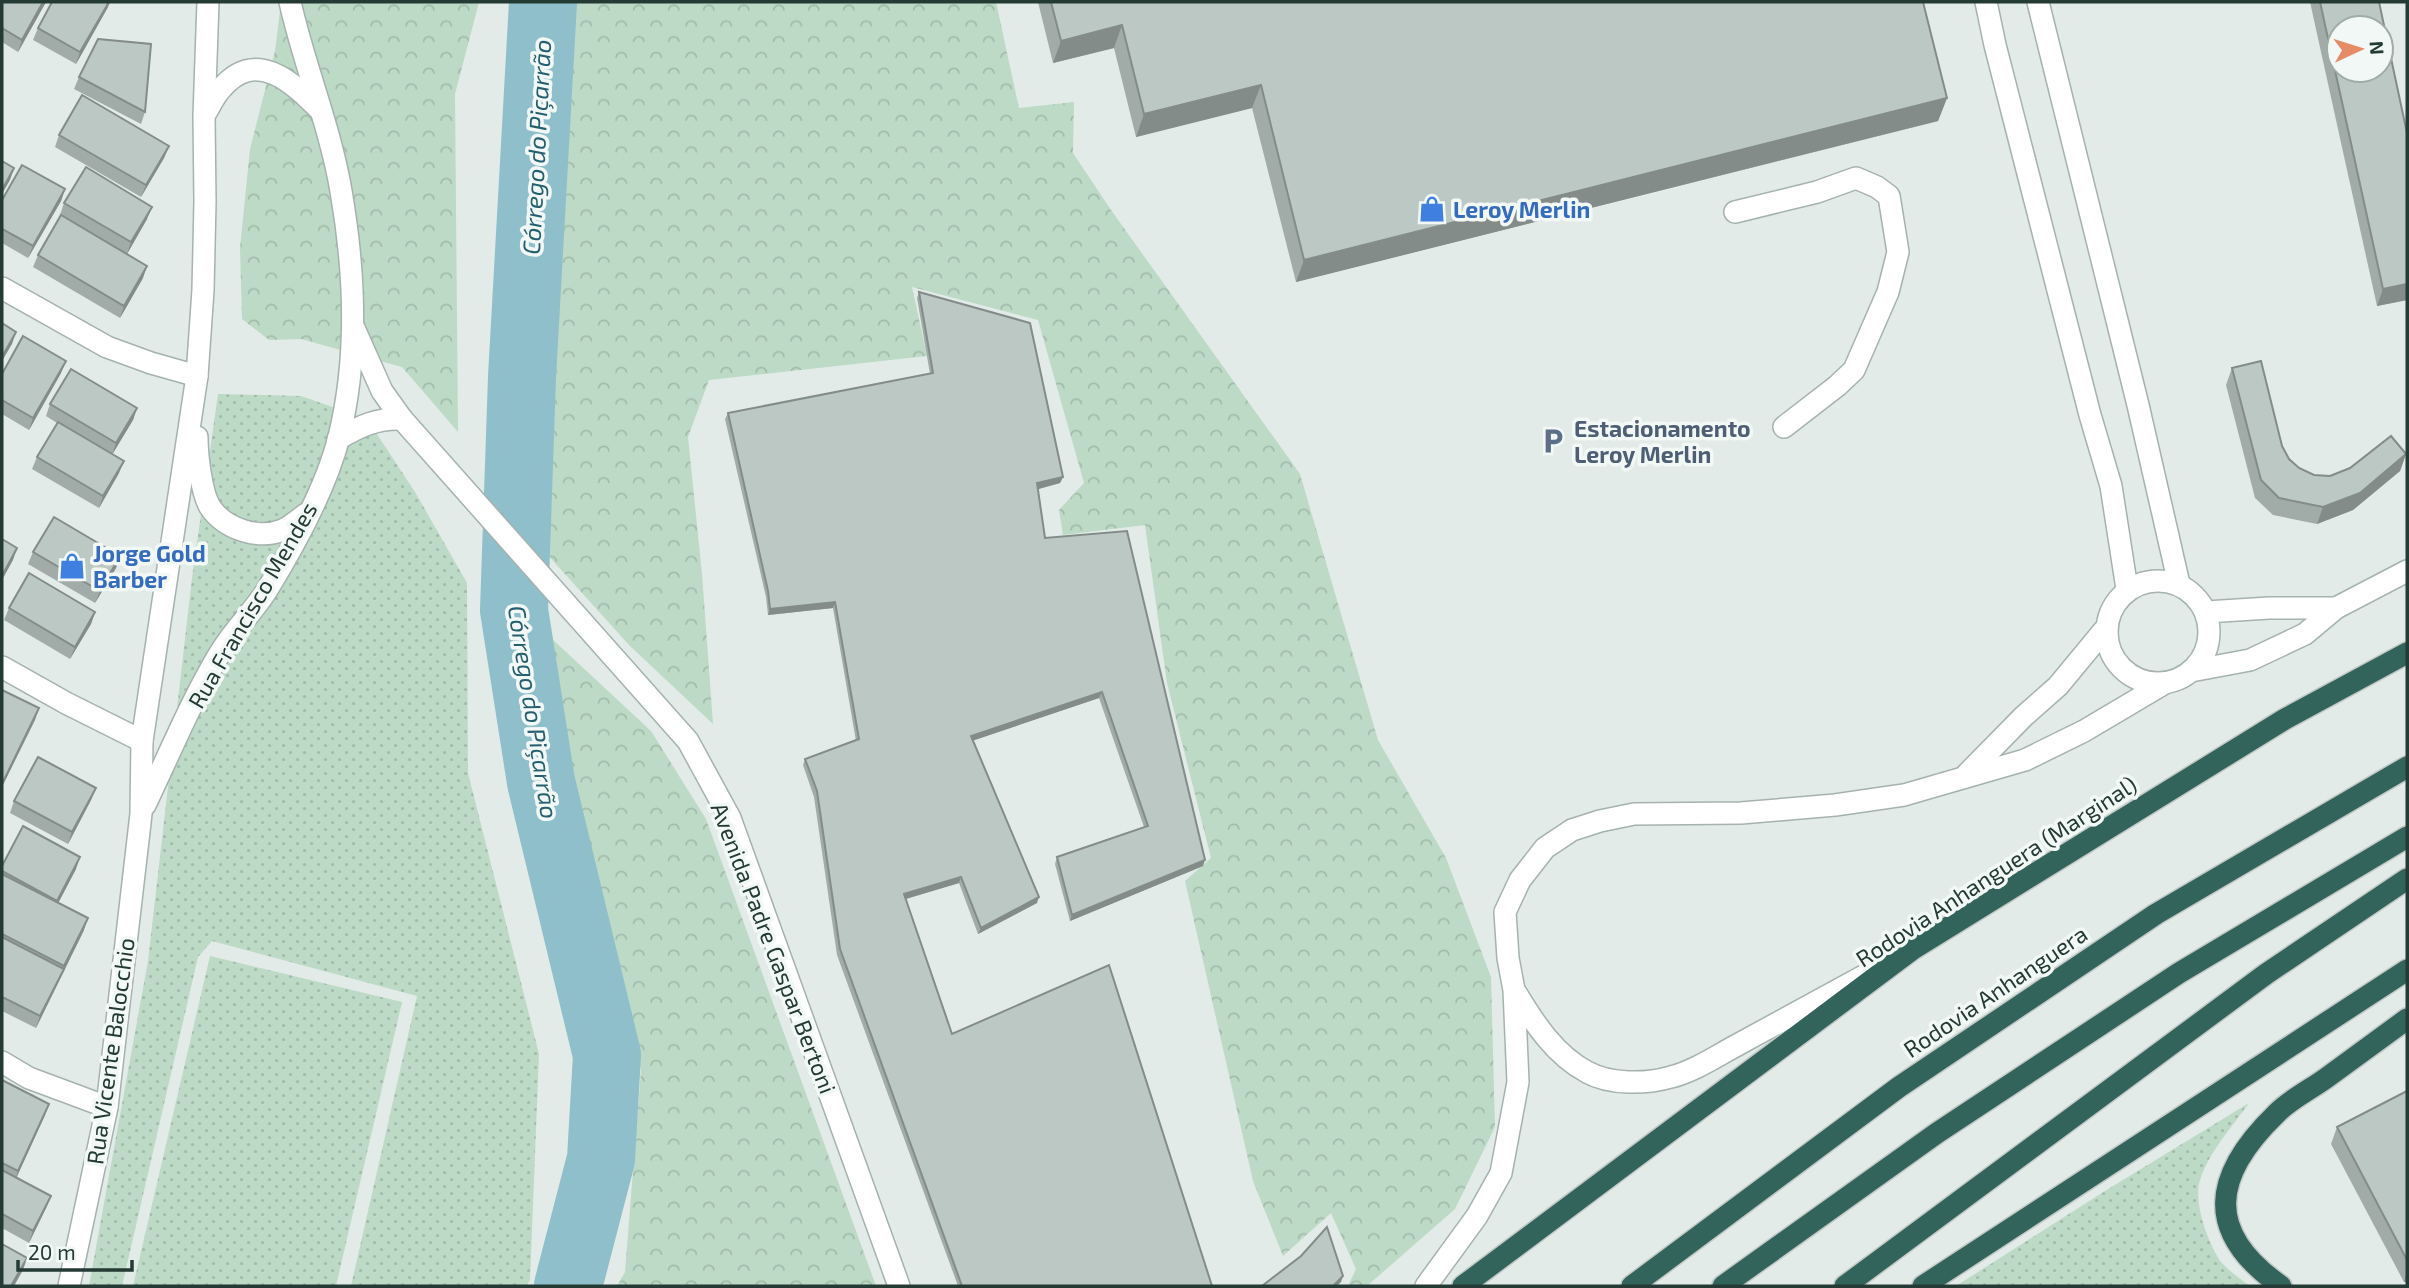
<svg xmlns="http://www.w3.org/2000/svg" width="2409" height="1288" font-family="'Exo 2',sans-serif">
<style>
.grass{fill:url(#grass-dots)}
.forest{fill:url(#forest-crowns)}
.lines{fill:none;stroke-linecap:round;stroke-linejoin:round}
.river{stroke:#8fbfcb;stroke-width:68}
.minor-casing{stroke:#a5b2ae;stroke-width:24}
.highway-casing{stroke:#c2c8c6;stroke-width:24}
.minor{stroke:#fff;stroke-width:21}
.highway{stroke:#32645c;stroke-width:21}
.wall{fill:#a1aca8}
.shaded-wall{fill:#838c88}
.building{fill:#bbc8c3;stroke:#838c88;stroke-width:2;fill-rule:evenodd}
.labels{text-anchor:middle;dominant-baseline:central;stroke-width:7;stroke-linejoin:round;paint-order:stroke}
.shop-label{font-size:23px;font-weight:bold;fill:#366cbe;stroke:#f2f8f5;text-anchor:start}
.service-label{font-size:23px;font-weight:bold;fill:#4e5e75;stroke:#f2f8f5;text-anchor:start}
.street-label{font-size:23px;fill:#243a35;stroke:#f2f8f5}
.water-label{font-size:24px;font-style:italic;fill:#246070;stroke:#f2f8f5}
</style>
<defs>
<pattern id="grass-dots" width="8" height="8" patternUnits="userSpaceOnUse" patternTransform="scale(1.75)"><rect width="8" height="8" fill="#bddac6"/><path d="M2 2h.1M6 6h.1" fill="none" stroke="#a2bcab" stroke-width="1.8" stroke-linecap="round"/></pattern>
<pattern id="forest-crowns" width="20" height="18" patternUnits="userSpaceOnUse" patternTransform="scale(1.75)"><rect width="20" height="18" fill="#bddac6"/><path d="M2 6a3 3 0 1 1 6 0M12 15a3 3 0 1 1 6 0" fill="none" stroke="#a2bcab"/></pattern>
</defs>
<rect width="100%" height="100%" fill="#e2ebe7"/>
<g class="grass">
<polygon points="218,394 301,396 367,419 415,492 467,583 468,773 539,1054 530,1280 526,1286 351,1286 417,996 212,941 198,957 122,1286 89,1286 148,961 192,578"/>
<polygon points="210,956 402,1002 336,1286 133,1286"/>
<path d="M2249 1103C2232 1127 2209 1152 2200 1180 2193 1203 2208 1243 2221 1262 2229 1271 2240 1279 2250 1286H1956L2105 1191Z"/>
</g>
<g class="forest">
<polygon points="281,2 479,2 455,94 458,432 402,367 301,339 269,340 242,319 240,248 250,149 275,51"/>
<polygon points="565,2 996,2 1019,108 1074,102 1073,153 1111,210 1300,474 1378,740 1446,858 1491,977 1495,1127 1455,1209 1367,1286 1348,1286 1356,1269 1331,1213 1283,1256 1253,1181 1185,881 1211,858 1167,683 1145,525 1063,535 1059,510 1084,483 1038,320 912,287 927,356 709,380 688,437 702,574 713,724 629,645 536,542"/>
<polygon points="550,637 651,731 706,819 876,1286 617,1286 625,1272 641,1070 566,795"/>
</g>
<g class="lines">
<polyline class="river" points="543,2 522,377 514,610 541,782 607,1055 601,1159 568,1286"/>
<g class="minor-casing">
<g id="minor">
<polyline points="1986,2 1995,45 2090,415 2111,486 2127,589"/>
<polyline points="2038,2 2138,405 2179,584"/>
<path d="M205 114C210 106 214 97 220 90 256 46 293 83 321 111"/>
<polyline points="1735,212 1817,192 1856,178 1877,187 1889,196 1898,252 1888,292 1854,370 1837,386 1784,427"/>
<polyline points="2,288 107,347 151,363 197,376"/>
<polyline points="354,328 382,391 402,419 688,741 730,818 899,1286"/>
<path d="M197 437C197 454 201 492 210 507 225 529 258 540 283 530 291 526 299 519 306 514"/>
<path d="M338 439C360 426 377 418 402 419"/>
<circle cx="2158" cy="632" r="51"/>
<polyline points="2206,612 2269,608 2336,608"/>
<polyline points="2,667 66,703 142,741"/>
<polyline points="2191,671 2250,660 2305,634 2336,608 2407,571"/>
<polyline points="1967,774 2024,716 2058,686 2106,628"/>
<path d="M145 805C169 755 191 701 220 653 233 631 253 612 267 590 294 546 326 488 339 437 359 356 355 272 341 191 330 126 304 65 290 2"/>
<path d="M1516 993C1534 1023 1555 1055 1587 1072 1610 1085 1647 1084 1671 1077 1695 1071 1718 1055 1739 1044 1783 1020 1827 996 1871 972"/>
<polyline points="2,1062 29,1078 107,1107"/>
<polyline points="69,1286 107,1107 141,814 142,741 197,376 203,290 205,202 204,116 208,2"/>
<polyline points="1426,1286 1477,1216 1501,1173 1518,1082 1514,990 1508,958 1505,912 1520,880 1545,848 1572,830 1600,821 1634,814 1741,813 1835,805 1904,795 2025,760 2084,731 2165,683"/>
</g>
</g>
<g class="highway-casing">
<g id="highway">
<polyline points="1463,1286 1913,949 2285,719 2407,653"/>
<polyline points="1632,1286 1899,1087 2156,914 2407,767"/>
<polyline points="1723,1286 1937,1133 2179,973 2407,837"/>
<polyline points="1845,1286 2266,974 2407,879"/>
<polyline points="1923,1286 2407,970"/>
<path d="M2281 1286C2204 1232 2212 1176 2276 1114 2290 1099 2312 1089 2329 1076 2355 1057 2381 1038 2407 1019"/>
</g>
</g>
<use href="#minor" class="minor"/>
<use href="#highway" class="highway"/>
</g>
<g class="wall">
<polygon points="2,2 46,2 18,52 2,42"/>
<polygon points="1038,2 1923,2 1947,98 1938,121 1296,282 1252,108 1136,137 1114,48 1053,63"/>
<polygon points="2310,2 2379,2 2407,133 2407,300 2377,306"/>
<polygon points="108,7 76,64 33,40 38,28"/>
<polygon points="79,77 145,112 141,124 74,89"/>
<polygon points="59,135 169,146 164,158 141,197 55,147"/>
<polygon points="65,189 61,201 28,258 2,243 2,200"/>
<polygon points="64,203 147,219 127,254 143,278 120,318 33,267 38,255 61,215 60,215"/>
<polygon points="919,292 1063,477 1060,483 1038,489 1045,538 1203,866 1070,921 1055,864 1057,857 1144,827 1099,698 973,740 1037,903 978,934 959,883 906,899 952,1034 1212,1286 958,1286 837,955 814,797 803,765 805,759 856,741 833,608 768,615 766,597 725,419 728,413 930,374 917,298"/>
<polygon points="2232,368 2282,446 2289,459 2299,468 2314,475 2330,476 2406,454 2400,471 2353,510 2317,524 2273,515 2255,498 2226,385"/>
<polygon points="61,373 29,430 2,414 2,374"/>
<polygon points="50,404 137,408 133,420 112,454 119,473 99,508 32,469 37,457 57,423 46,416"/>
<polygon points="33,552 120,556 116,568 95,603 28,564"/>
<polygon points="9,608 95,612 91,624 70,659 4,620"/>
<polygon points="96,788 91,800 68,844 10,813 14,801"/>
<polygon points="2,866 76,869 58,903 84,930 36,1028 2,1011"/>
<polygon points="2,1080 45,1115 16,1178 51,1196 46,1208 29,1243 2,1228"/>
<polygon points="2407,1091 2407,1282 2404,1282 2331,1144 2337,1127"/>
</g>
<g class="shaded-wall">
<polygon points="43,2 46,2 18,52 22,40"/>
<polygon points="109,2 110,2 108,7 76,64 80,52"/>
<polygon points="1122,25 1114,48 1053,63 1061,41"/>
<polygon points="1261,85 1252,108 1136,137 1144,114"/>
<polygon points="1947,98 1938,121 1296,282 1304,260"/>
<polygon points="169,146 164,158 141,197 146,185"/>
<polygon points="14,168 10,180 2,194 2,190"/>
<polygon points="65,189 61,201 28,258 33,246"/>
<polygon points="152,207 147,219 127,254 131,242"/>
<polygon points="147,266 143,278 120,318 124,306"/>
<polygon points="2407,284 2407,300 2377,306 2383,289"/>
<polygon points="16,332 12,344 2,361 2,357"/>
<polygon points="66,361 61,373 29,430 33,418"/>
<polygon points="137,408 133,420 112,455 116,443"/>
<polygon points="2406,454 2400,471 2353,510 2317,524 2323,507"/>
<polygon points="124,461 119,473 99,508 103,496"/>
<polygon points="1063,477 1060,483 1035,490 1037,483"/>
<polygon points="17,548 13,560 2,580 2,576"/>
<polygon points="120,556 116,568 95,603 100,591"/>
<polygon points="835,602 833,608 768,615 770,609"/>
<polygon points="95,612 91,624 70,659 75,647"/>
<polygon points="1102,692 1099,698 969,742 971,736"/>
<polygon points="39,708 35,720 2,787 2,784"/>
<polygon points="96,788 91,800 68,844 72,832"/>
<polygon points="80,857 76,869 53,913 57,901"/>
<polygon points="1205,860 1203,866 1070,921 1072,915"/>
<polygon points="961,877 959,883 902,900 904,894"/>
<polygon points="1039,897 1037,903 978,934 981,928"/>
<polygon points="88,918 84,930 36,1028 40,1016 59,978 64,966"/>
<polygon points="49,1104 45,1115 14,1183 18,1171"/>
<polygon points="51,1196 46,1208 29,1243 33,1231"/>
<polygon points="27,1258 23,1270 14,1286 11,1286"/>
<polygon points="2407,1272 2407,1282 2404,1282"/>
<polygon points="1343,1276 1341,1282 1337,1286 1333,1286"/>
</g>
<g class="building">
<polygon points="2,2 43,2 22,40 2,28"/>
<polygon points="52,2 109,2 80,52 38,28"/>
<polygon points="1051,2 1923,2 1947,98 1304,260 1261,85 1144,114 1122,25 1061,41"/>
<path d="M2320 2H2379L2407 133V284L2383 289ZM2339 28H2381V70H2339Z"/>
<polygon points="98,39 151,44 145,112 79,77"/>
<polygon points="82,95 169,146 146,185 59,135"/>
<polygon points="2,161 14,168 2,190"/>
<polygon points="22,165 65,189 33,246 2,229 2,200"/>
<polygon points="86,167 152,207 131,242 64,203"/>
<polygon points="61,215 147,266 124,306 38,255"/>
<polygon points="919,292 1030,323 1063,477 1037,483 1045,538 1127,531 1205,860 1072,915 1057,857 1148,826 1102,692 971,736 1039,897 981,928 961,877 904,894 952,1034 1109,965 1212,1286 962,1286 840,949 817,791 805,759 859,739 835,602 770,609 768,591 728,413 933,373"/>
<polygon points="2,323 16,332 2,357"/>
<polygon points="23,336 66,361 33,418 2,400 2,374"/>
<polygon points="2261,361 2282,446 2289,459 2299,468 2314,475 2330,476 2350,468 2391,436 2406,454 2360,493 2323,507 2279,498 2261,480 2232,368"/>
<polygon points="71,369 137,408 116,443 50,404"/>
<polygon points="58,422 124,461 103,496 37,457"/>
<polygon points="54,517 120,556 100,591 33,552"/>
<polygon points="2,539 17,548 2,576"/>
<polygon points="29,573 95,612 75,647 9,608"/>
<polygon points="2,690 39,708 2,784"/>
<polygon points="38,757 96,788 72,832 14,801"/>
<polygon points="23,826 80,857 57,901 2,871 2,866"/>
<polygon points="2,874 88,918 64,966 2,934"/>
<polygon points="2,937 64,969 40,1016 2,997"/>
<polygon points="2,1080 49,1104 18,1171 2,1163"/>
<polygon points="2407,1091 2407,1260 2337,1127"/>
<polygon points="2,1170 51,1196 33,1231 2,1214"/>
<polygon points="1327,1227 1343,1276 1333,1286 1262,1286 1301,1256"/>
<polygon points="2,1244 27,1258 11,1286 2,1286"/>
</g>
<defs>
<g id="shop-bare" transform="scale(2.1)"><path d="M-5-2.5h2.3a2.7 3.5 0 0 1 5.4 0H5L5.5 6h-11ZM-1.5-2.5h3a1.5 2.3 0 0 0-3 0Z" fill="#3f7fe0" stroke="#f2f8f5" stroke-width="2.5" paint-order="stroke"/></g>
<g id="parking-bare" transform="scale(2.1)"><path d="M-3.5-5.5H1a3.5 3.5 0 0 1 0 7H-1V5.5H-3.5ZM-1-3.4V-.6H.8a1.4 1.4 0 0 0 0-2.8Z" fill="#5c6f8a" stroke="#f2f8f5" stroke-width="2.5" paint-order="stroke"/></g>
</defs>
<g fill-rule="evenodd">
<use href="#shop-bare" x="1432" y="209"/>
<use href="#parking-bare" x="1553" y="441"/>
<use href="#shop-bare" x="72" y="566"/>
</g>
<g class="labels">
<g class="shop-label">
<text x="1453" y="209">Leroy Merlin</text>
<text x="93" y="553">Jorge Gold<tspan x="93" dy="26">Barber</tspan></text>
</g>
<g class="service-label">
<text x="1574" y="428">Estacionamento<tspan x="1574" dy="26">Leroy Merlin</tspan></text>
</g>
<g class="street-label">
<text transform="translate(252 605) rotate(-60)">Rua Francisco Mendes</text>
<text transform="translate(1996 871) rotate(-33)">Rodovia Anhanguera (Marginal)</text>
<text transform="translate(774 948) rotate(69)">Avenida Padre Gaspar Bertoni</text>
<text transform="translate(1995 991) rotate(-34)">Rodovia Anhanguera</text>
<text transform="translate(110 1051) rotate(-82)">Rua Vicente Balocchio</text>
</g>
<g class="water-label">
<text transform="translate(536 147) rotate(-87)">Córrego do Piçarrão</text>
<text transform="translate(534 712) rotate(81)">Córrego do Piçarrão</text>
</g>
</g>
<rect width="2409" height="1288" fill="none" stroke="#243a35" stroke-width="7"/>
<g transform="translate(2360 49) rotate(86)"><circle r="33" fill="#f2f8f5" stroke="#a0aca8" stroke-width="2"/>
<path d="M0-5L12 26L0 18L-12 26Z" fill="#e58b66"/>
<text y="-10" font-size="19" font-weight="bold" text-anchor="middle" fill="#243a35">N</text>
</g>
<path d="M18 1260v10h114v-10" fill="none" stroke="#243a35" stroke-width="3.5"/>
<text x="28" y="1260" font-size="21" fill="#243a35" stroke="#f2f8f5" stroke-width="5" paint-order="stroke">20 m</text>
</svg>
